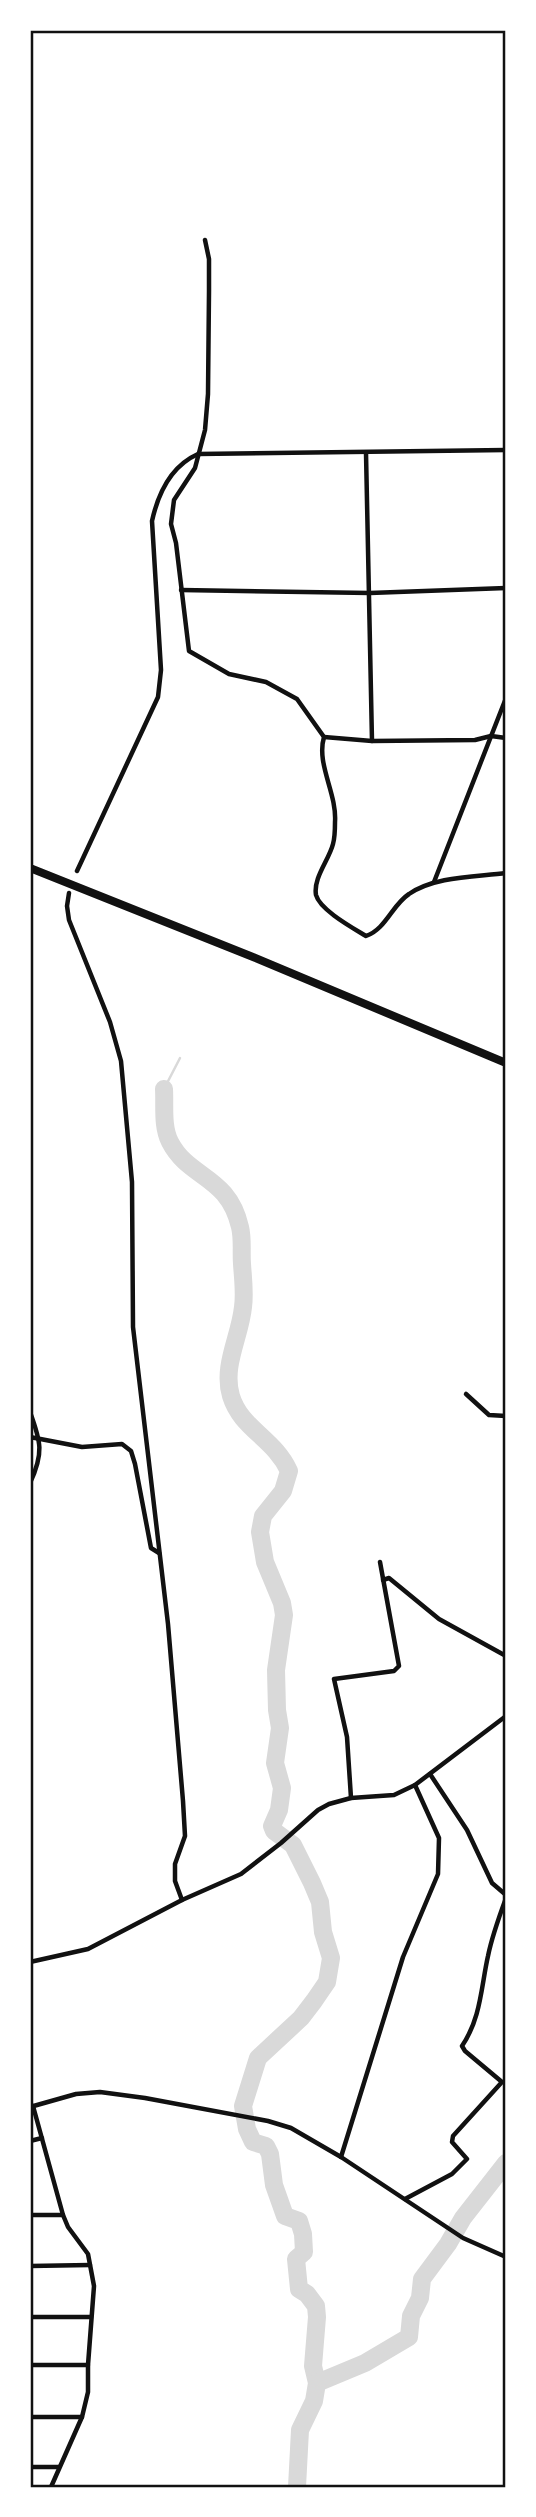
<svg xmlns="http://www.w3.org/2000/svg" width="536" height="2517" font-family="Inter,sans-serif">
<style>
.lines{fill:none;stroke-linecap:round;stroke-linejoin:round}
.stream{stroke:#d9d9d9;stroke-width:2.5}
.river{stroke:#d9d9d9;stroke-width:18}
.minor{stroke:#111;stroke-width:4.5}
.motorway{stroke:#111;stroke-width:8}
.neatline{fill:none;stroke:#111;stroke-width:2.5}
</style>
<rect width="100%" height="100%" fill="#fff"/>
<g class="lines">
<polyline class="stream" points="164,1089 180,1058"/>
<g class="river">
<path d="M164 1089C165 1107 162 1126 170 1142 189 1179 228 1175 240 1227 243 1239 241 1252 242 1264 243 1279 245 1293 243 1307 240 1337 222 1366 231 1396 241 1429 274 1438 289 1471L283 1491 263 1516 260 1532 265 1562 282 1603 284 1615 276 1670 277 1710 280 1728 275 1763 282 1788 279 1810 272 1826 274 1831 293 1845 312 1883 320 1902 323 1932 331 1958 327 1982 314 2001 301 2018 258 2058 243 2106 247 2129 253 2142 266 2146 270 2154 274 2185 285 2216 299 2221 303 2234 304 2252 296 2259 299 2289 307 2294 316 2306 317 2317 313 2366 317 2383 314 2401 300 2430 297 2487"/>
<polyline points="317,2383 365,2363 409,2337 411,2316 420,2298 422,2279 448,2244 463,2218 506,2163"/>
</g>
<g class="minor">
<path d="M205 240 209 259V291L208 394 205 430 195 468 174 500 171 524 176 543 189 651 229 674 266 682 297 699 324 737C316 764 337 793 335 822 335 829 335 837 333 844 329 860 313 878 316 895 320 910 353 928 366 936 386 929 392 905 409 894 435 876 476 877 506 873"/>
<polyline points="366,453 372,741"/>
<polyline points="181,590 370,593 506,588"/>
<polyline points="324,737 372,741 475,740 491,736 506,738"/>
<path d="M77 871 158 697 161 670 152 521C158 494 171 466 198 454L506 450"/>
<polyline points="434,882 506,698"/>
<polyline points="69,893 67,906 69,920 110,1022 121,1061 132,1182 133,1327 168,1624 183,1801 185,1836 175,1864 175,1881 182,1900"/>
<polyline points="466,1394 489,1415 506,1416"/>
<path d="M30 1412C41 1442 44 1453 30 1483"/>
<polyline points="30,1437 82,1447 122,1444 131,1451 135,1464 151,1548 159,1553"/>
<polyline points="383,1580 389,1578 439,1619 506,1656"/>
<polyline points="430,1774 467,1830 492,1883 506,1895"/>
<polyline points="351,1798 347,1737 334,1679 394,1671 399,1666 380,1562"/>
<polyline points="30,1962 88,1949 182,1900 241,1874 281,1843 318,1810 329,1804 351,1798 394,1795 415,1785 506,1716"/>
<polyline points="33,2106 63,2215 68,2227 88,2254 94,2286 88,2365 88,2392 82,2417 51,2487"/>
<polyline points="30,2107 76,2094 100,2092 145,2098 268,2121 291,2128 341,2157 463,2238 506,2257"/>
<polyline points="30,2141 42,2138"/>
<polyline points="341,2157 403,1957 438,1874 439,1838 415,1785"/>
<path d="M405 2199 452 2174 467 2159 452 2142 453 2136 502 2082 465 2051 462 2046C481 2018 481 1987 488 1956 492 1936 499 1917 506 1898"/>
<polyline points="30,2215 63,2215"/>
<polyline points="30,2266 90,2265"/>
<polyline points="30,2317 91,2317"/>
<polyline points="30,2365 88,2365"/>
<polyline points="30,2417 82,2417"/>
<polyline points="30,2467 59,2467"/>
</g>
<polyline class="motorway" points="30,868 253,957 506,1063"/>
</g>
<rect width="536" height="2517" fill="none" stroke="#ffffff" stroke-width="63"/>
<rect x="32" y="32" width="472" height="2454" class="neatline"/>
</svg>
